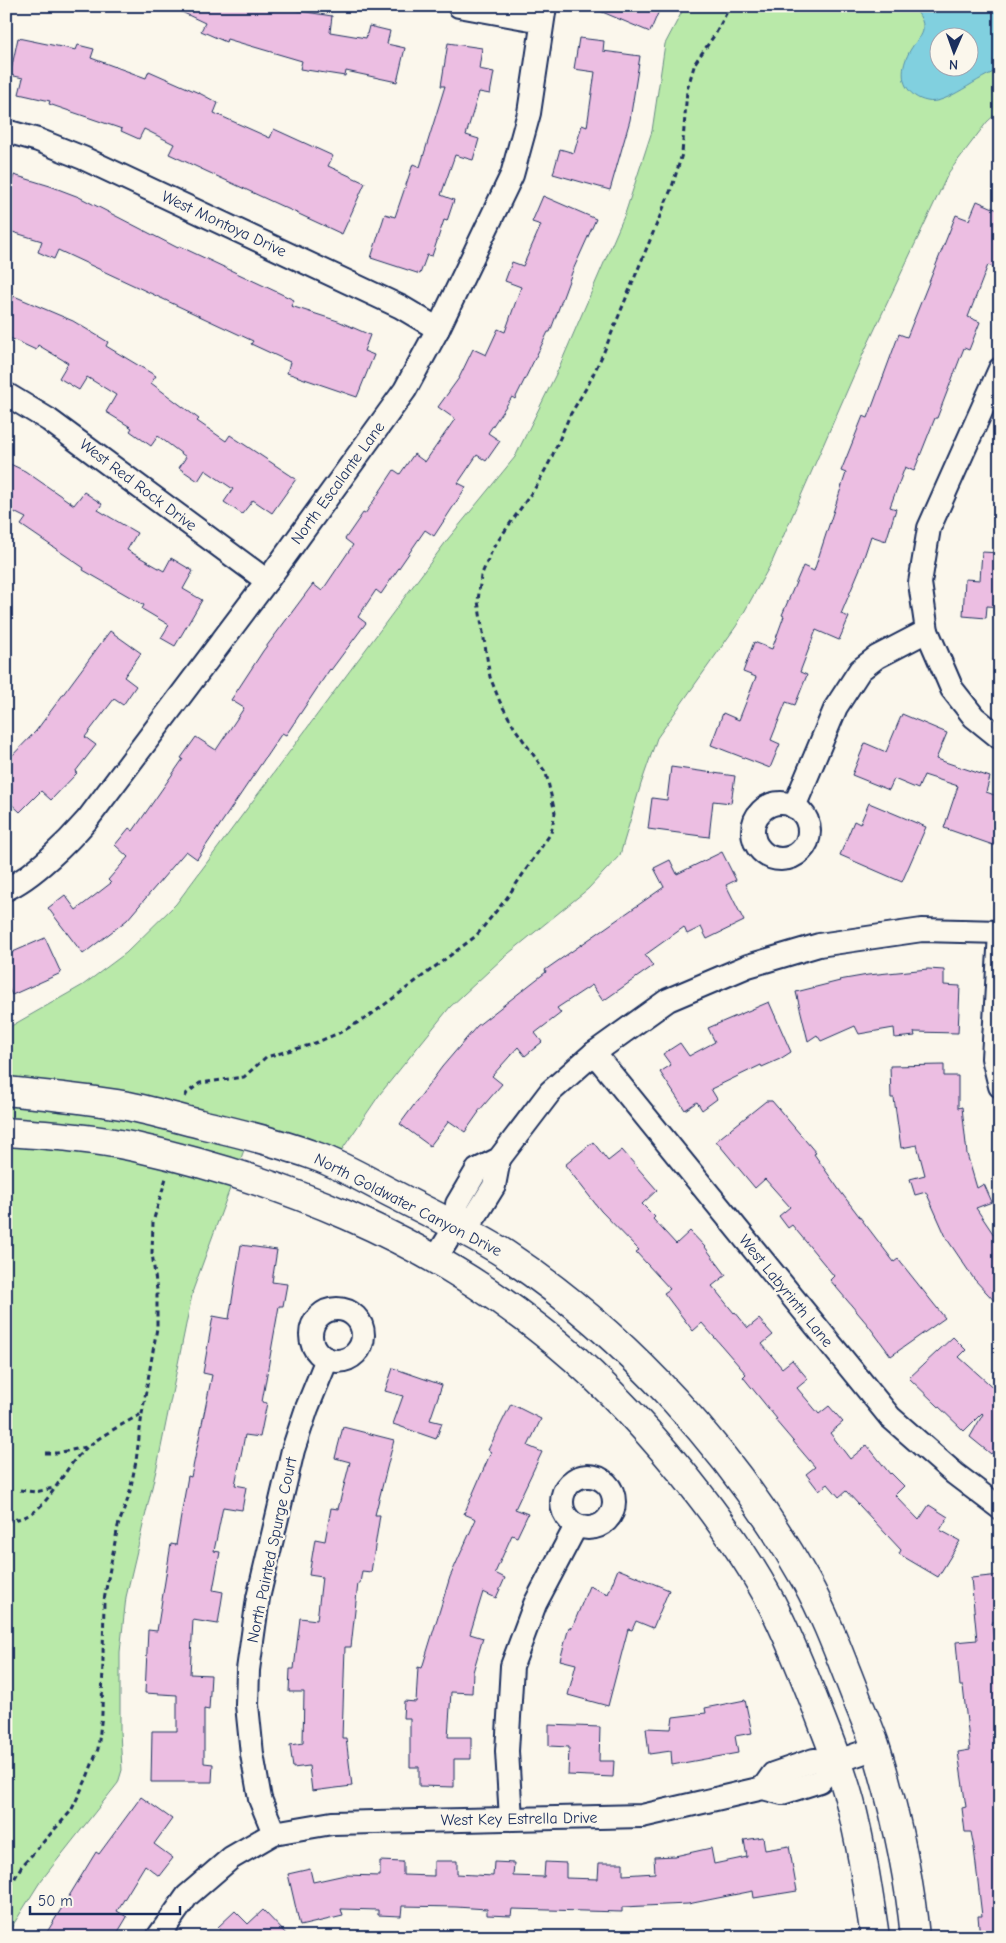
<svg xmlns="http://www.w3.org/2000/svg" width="1006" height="1943" font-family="'Comic Neue',sans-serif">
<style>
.green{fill:#b9e9a9;stroke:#6a8c84;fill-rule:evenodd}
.water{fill:#81d0df;stroke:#5890ab;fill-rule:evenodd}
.building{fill:#ecbee2;stroke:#1b2f5e}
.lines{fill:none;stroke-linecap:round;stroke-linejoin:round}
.street-casing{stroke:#1b2f5e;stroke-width:26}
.secondary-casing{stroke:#1b2f5e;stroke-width:31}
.path{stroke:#1b2f5e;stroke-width:3;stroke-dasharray:5 4;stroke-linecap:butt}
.street{stroke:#fbf7ec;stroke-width:22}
.secondary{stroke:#fbf7ec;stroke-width:28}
.labels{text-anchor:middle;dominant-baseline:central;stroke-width:5;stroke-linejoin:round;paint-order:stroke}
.street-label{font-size:16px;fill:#1b2f5e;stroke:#fbf7ec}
</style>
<rect width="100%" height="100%" fill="#fbf7ec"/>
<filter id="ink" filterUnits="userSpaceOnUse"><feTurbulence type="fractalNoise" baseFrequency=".02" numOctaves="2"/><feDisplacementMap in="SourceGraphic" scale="10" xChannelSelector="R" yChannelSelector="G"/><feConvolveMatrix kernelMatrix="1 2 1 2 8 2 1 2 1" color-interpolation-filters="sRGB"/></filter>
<g filter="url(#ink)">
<path class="green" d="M685 6H1000V110L987 122 949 172 864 352 772 562 737 625 657 738 641 784 620 855 588 889 503 958 450 1007 380 1094 337 1157 252 1128 193 1290 158 1462 126 1597 120 1652V1731L122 1770 118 1783 40 1882 6 1936V1029L83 985 126 953 176 904 448 539 515 457 557 372 625 214 652 131 665 44ZM938 38H968V68H938Z"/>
<path class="water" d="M913 6H1000V70C979 75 946 106 927 101 917 99 911 94 906 86 899 72 906 55 915 43 919 38 924 34 923 26 923 19 917 12 913 6ZM938 38H968V68H938Z"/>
<g class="building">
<polygon points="169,6 280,6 280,8 332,16 330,32 366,38 369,26 390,31 387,44 405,48 397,82 346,71 345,76 300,69 302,61 227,39 226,42 201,31 205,23"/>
<polygon points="588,6 661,6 650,32"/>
<polygon points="18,38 76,50 78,45 94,49 91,58 146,78 149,71 201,94 218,103 214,113 270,138 274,129 333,156 328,166 365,183 342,234 169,154 174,144 144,129 139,139 121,131 122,129 49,104 50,101 19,94 23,78 10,75"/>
<polygon points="579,38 604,41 603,51 640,56 630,120 610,190 553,174 560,149 574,153 582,125 587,127 595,72 574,69"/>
<polygon points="448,43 482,48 479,69 494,72 490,94 479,92 466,135 479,139 473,160 455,155 441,195 454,200 447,221 444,220 432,256 427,255 420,274 371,258 385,214 395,217 413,164 420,167 445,86 441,86"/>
<polygon points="14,175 50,186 79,197 178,248 179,246 294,300 291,306 338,321 370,335 364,351 374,355 357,397 287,373 290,362 251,344 253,341 58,250 54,259 38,252 42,241 6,230 6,187 10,188"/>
<polygon points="543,196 596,219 573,270 550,332 548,332 515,399 512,397 488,433 500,441 486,461 477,455 458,483 466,487 434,536 425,530 381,594 376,590 358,617 366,623 331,670 330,669 286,735 282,733 197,859 186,851 127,920 83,954 48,908 65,895 76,910 111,883 108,880 128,857 115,845 129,828 133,831 183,759 181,758 196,737 216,750 244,708 231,700 263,651 313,584 322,591 353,545 345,539 363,513 365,514 394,470 400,474 414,454 425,462 455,419 438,407 459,378 473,349 486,355 498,329 505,332 521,287 505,281 512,262 523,266 541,225 532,222"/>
<polygon points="977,201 1000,211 1000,270 988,265 968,317 980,322 969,350 964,348 937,418 935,418 914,471 905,467 890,507 896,509 886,541 871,536 861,566 841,614 849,617 839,640 816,630 800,672 807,675 795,705 786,702 771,740 780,744 770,768 711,745 723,713 739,720 756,677 743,672 754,642 772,649 784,616 782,615 803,566 814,571 846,473 841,471 863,416 868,418 899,334 907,337 956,215 969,220"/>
<polygon points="14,296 73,321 108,342 106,346 156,376 151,383 199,419 197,421 226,441 230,435 296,479 272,513 253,500 242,514 224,502 233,489 205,470 198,481 179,468 186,457 158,436 151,446 130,431 132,428 106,412 116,395 87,377 79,390 59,378 68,363 38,345 36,350 6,336 6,314"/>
<polygon points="6,462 25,471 74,505 84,492 102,504 98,510 137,533 127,550 164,571 171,558 193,571 183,589 202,600 175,646 161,638 169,625 142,609 144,605 83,570 84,568 21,525 26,518 6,508"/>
<polygon points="982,552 1000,553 1000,607 987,606 986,618 963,616 965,579 980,580"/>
<polygon points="110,631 141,653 124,677 136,686 123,705 114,699 85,737 96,745 75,772 77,773 51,800 41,791 20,812 6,799 6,762 36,731"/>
<polygon points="902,714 947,733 936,759 990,777 986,792 1000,797 1000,834 996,846 944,828 958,786 924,775 918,789 894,779 889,790 852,775 865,743 886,752"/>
<polygon points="671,767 735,776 731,803 713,801 709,837 648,829 652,798 667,800"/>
<polygon points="869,803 926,827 902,882 840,855 854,821 860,824"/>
<polygon points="722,852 736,880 726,885 744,921 707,939 701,927 687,934 684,927 645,955 653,966 603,1001 592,985 557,1008 561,1013 535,1033 542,1042 525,1056 518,1047 492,1076 502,1084 478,1112 479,1112 465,1132 449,1121 430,1146 400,1124 442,1067 477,1026 546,972 545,970 664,887 654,868 670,860 677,874"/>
<polygon points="45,938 61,973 12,995 6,983 6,955"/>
<polygon points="928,969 944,970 944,985 960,986 958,1033 914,1032 915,1036 895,1038 894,1028 859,1034 855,1026 821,1041 817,1035 808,1041 796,992 840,981 839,980 868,975"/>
<polygon points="769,1002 791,1052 780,1059 762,1067 761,1065 711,1089 717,1099 702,1110 697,1102 685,1110 660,1072 671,1065 663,1054 680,1043 689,1056 715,1042 708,1028"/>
<polygon points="944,1065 944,1076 958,1076 958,1108 962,1107 967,1154 977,1188 984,1184 992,1202 976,1208 1000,1244 1000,1307 974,1279 947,1239 926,1192 915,1195 910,1179 925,1175 917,1145 901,1148 894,1098 891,1098 890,1066"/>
<polygon points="766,1101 772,1101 816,1153 814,1154 840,1191 894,1262 898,1259 945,1318 891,1356 868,1325 830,1280 834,1276 792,1225 788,1228 779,1216 790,1207 765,1179 755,1188 716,1141"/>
<polygon points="593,1142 608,1161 622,1150 657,1190 642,1204 655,1217 653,1219 676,1244 690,1231 705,1247 726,1275 712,1286 734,1313 735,1312 748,1328 759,1319 773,1335 762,1344 782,1368 792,1360 808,1379 797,1388 819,1414 829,1406 843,1422 830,1433 850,1459 867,1445 890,1474 891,1473 904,1486 895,1495 919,1520 929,1505 948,1517 940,1530 960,1541 938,1577 899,1554 901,1550 846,1491 839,1497 828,1484 819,1491 806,1474 815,1467 775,1420 777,1419 743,1377 746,1374 702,1323 693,1331 664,1293 670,1289 636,1252 639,1250 601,1211 565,1165"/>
<polygon points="241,1245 277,1250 272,1282 287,1284 283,1306 279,1306 262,1402 267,1403 260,1437 245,1435 235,1485 246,1487 242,1510 223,1507 214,1551 220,1552 213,1590 223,1592 218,1624 193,1620 190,1674 211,1675 209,1710 204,1709 204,1763 213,1764 212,1782 151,1782 152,1731 177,1731 177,1695 145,1693 148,1630 157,1631 171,1544 176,1545 188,1476 191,1477 212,1375 203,1373 213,1316 229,1319"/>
<polygon points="953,1337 966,1350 959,1357 997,1391 1000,1387 1000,1443 991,1454 970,1437 983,1414 982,1413 964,1431 909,1378"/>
<polygon points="393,1368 442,1385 430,1420 442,1423 436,1439 393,1424 403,1396 385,1391"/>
<polygon points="511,1404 541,1419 528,1446 542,1452 515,1509 528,1514 517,1537 512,1535 495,1573 505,1578 496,1598 483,1592 470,1634 483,1638 473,1672 472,1693 451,1692 448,1737 471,1737 471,1759 454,1759 454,1787 419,1786 419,1767 410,1767 410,1718 403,1718 404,1701 416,1702 418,1667 422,1668 450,1577 476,1519 464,1514 491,1452 488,1450"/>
<polygon points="343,1427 394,1440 375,1515 380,1515 371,1572 362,1571 360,1583 358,1583 351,1647 345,1647 342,1738 346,1738 352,1786 312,1791 309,1766 293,1768 290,1745 303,1743 304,1692 289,1692 290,1669 294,1669 300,1618 317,1620 322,1577 309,1575 315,1539 325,1541 331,1508 338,1509 350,1462 335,1458"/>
<polygon points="618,1569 669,1590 653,1628 636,1621 632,1630 628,1629 608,1706 568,1695 576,1664 560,1660 569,1627 572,1628 589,1586 608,1594"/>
<polygon points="1000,1575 1000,1622 992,1622 996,1661 1000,1660 1000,1937 980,1937 978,1916 982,1916 974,1848 971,1832 965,1832 962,1808 966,1807 958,1752 970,1750 963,1686 960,1686 956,1642 977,1640 971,1578"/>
<polygon points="745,1700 752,1733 735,1736 738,1753 672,1765 671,1751 649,1754 646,1728 671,1729 673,1717 706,1713 705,1708"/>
<polygon points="549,1725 600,1727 599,1761 614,1761 613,1777 568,1775 569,1747 549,1746"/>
<polygon points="141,1797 172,1819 154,1844 173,1858 159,1876 145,1865 117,1911 127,1917 115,1937 44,1937 96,1852 99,1854"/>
<polygon points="763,1837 765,1850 789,1846 797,1891 754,1898 753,1891 688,1904 622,1907 622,1912 512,1909 511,1916 487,1915 487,1909 456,1907 402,1906 401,1916 378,1915 378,1910 341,1909 343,1916 300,1926 288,1874 310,1869 313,1882 345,1875 380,1876 380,1861 403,1862 403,1875 434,1876 434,1861 457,1861 457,1874 493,1876 494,1862 514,1863 513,1876 544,1877 545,1862 566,1863 566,1878 598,1879 599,1863 623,1863 623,1875 655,1873 654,1857 675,1856 711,1848 714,1864 747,1857 744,1840"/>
<polygon points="263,1910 289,1937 228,1937 218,1927 235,1911 248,1924"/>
</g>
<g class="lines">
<g class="street-casing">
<g id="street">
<polyline points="459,6 542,21"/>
<polyline points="6,131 38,140 83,158 401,307 438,329"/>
<polyline points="1000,369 929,528 920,583 927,631 952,689 974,717 1000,738"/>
<polyline points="6,394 49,420 267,581"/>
<circle cx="781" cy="831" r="28"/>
<polyline points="794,807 836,707 860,670 877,657 927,631"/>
<path d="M6 889C32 878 68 842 87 820L267 581 405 390 438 329 512 175 529 113 545 6"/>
<polyline points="1000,932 993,1058 1000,1086"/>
<polyline points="594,1053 890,1417 955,1474 1000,1508"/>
<polyline points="456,1226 476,1215 494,1186 499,1159"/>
<polyline points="436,1258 456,1226 457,1204 477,1170 499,1159 550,1092 594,1053 668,1000 748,966 819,945 922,930 1000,932"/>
<circle cx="337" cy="1335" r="26"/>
<circle cx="588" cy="1502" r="26"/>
<polyline points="763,1788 773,1774 814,1760 838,1761 876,1748"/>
<polyline points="511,1819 507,1751 512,1666 535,1604 576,1526"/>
<polyline points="274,1833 260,1799 252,1754 247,1705 248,1670 258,1598 293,1450 307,1408 327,1359"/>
<polyline points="158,1937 187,1896 231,1858 274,1833 332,1823 642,1816 763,1788 782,1793 820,1781 838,1761"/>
</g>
</g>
<g class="secondary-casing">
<g id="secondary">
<path d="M6 1091C47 1095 87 1099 128 1106 152 1111 176 1118 200 1124 240 1133 280 1143 318 1157 345 1167 371 1183 397 1196 433 1215 471 1232 505 1254 627 1335 735 1454 806 1581 826 1617 840 1656 855 1694 862 1713 871 1731 877 1751 895 1811 909 1874 915 1937"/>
<path d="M6 1132C49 1135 93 1138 135 1147 279 1179 423 1237 539 1329 594 1371 641 1422 685 1476 717 1516 748 1558 772 1604 790 1639 804 1675 818 1711 832 1747 847 1784 855 1822 864 1860 869 1898 875 1937"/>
</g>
</g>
<g class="path">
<polyline points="185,1097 187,1093 200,1083 244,1077 266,1057 310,1045 339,1033 368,1017 476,936 506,899 551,833 555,813 546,773 514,727 500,702 490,677 478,601 481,576 493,548 537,485 550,461 570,415 588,385 603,354 672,187 682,154 687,90 695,63 716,33 730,6"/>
<polyline points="45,1453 57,1453 86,1447"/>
<polyline points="20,1490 35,1492 54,1488"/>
<path d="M6 1520C45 1522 57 1477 80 1454 95 1438 122 1425 141 1414"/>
<polyline points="6,1894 21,1867 71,1811 86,1780 98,1749 102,1714 104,1600 118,1526 129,1496 136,1461 142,1414 157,1328 157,1290 152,1253 153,1222 166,1178"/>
</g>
<use href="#street" class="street"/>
<use href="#secondary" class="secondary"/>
</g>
</g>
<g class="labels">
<g class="street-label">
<text transform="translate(224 224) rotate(25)">West Montoya Drive</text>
<text transform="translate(338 483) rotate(-54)">North Escalante Lane</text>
<text transform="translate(138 485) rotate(37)">West Red Rock Drive</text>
<text transform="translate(408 1205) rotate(27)">North Goldwater Canyon Drive</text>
<text transform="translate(786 1291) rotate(51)">West Labyrinth Lane</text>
<text transform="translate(272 1550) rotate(-78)">North Painted Spurge Court</text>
<text transform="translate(519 1819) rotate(-1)">West Key Estrella Drive</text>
</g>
</g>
<rect width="1006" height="1943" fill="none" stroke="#fbf7ec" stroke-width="25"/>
<rect x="12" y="12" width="981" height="1918" fill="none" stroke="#1b2f5e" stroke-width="2" filter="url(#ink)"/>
<g transform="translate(954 52) rotate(182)"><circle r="24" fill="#fbf7ec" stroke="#a1a7b3"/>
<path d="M0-4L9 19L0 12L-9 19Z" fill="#1b2f5e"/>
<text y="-8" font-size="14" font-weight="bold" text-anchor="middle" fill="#1b2f5e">N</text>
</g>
<path d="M30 1906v8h150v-8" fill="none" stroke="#1b2f5e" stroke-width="2.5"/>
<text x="38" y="1906" font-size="15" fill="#1b2f5e" stroke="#fbf7ec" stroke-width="4" paint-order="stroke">50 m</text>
</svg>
